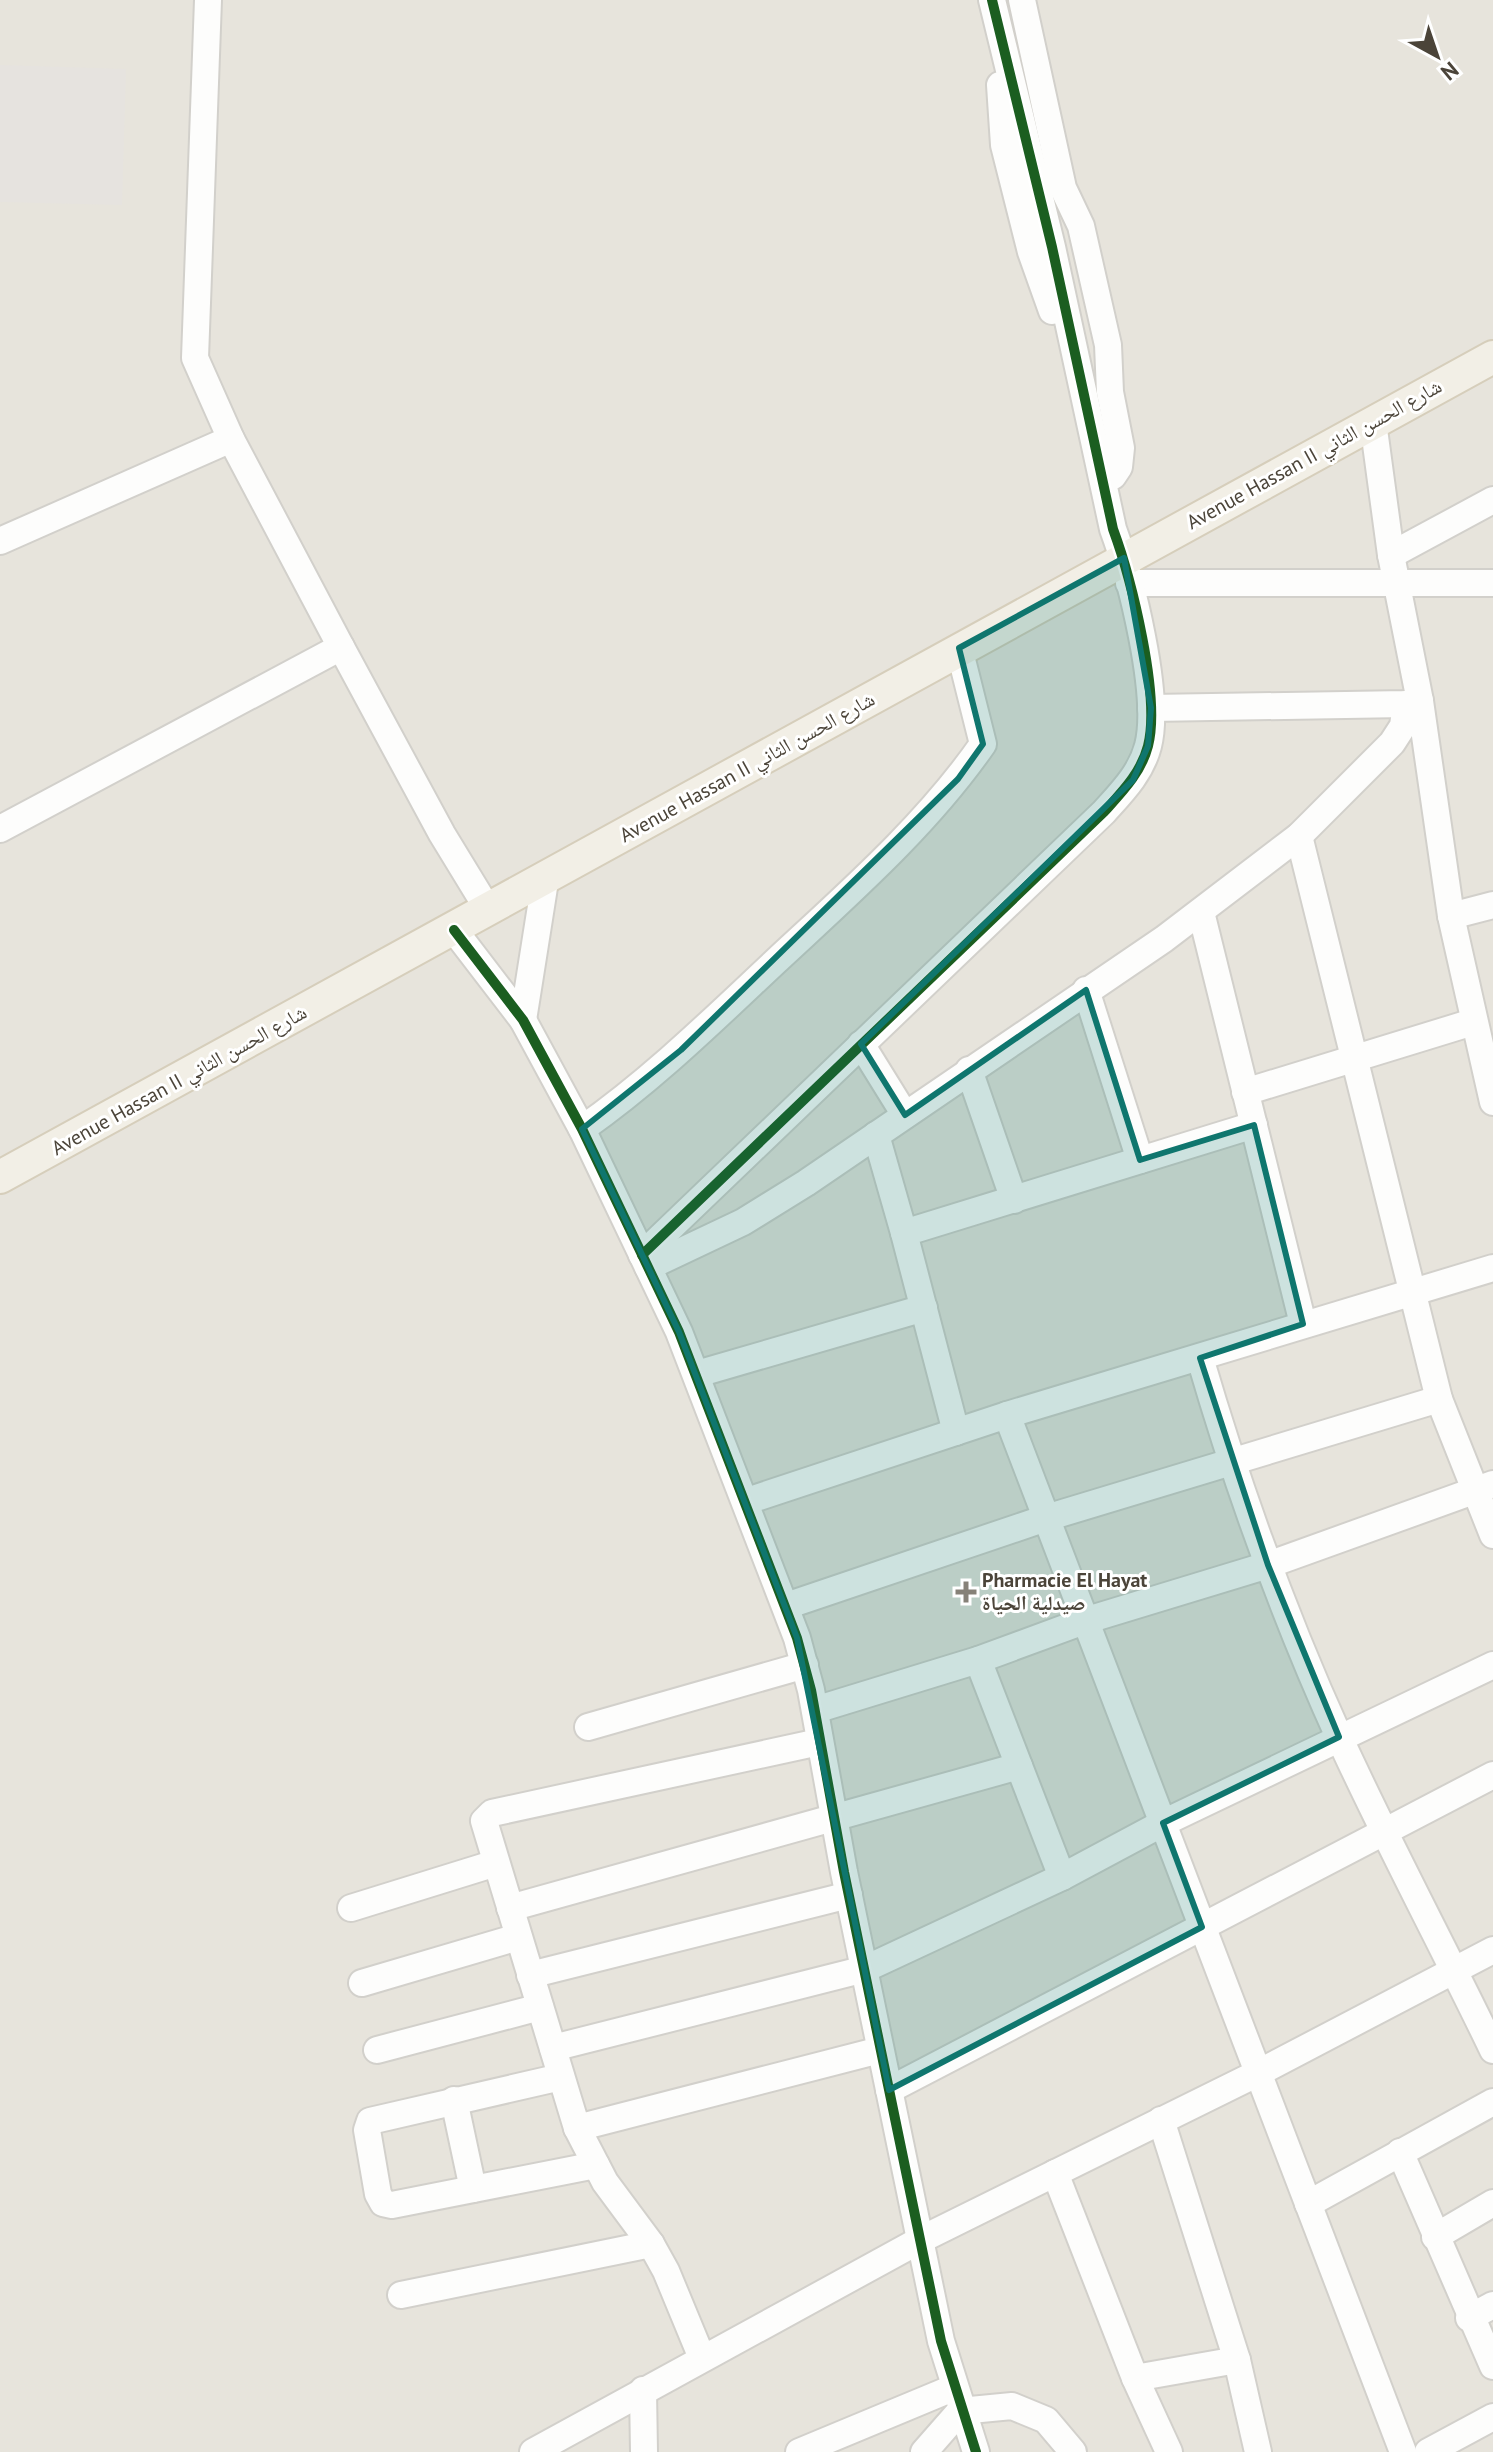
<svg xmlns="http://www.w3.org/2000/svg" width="1493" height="2452" font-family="'PT Sans','Noto Naskh Arabic',sans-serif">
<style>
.residential{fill:#e7e4dc}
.parking{fill:#e6e3df}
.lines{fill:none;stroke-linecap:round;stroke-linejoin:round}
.minor-casing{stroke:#d2d0cb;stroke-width:30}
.major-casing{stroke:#d6cebb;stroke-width:36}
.minor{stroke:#fdfdfc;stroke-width:26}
.major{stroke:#f2efe6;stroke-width:32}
.cycleway-casing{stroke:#fff;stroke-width:15}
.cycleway{stroke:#1b5e20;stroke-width:10}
.marked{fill:#0f766e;fill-opacity:0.2;stroke:#0f766e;stroke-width:6;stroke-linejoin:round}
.poi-dot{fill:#868178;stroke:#fff;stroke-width:3}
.labels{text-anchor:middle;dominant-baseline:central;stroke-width:6;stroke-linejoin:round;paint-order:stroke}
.street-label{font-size:20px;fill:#4b4439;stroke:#fff}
.poi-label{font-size:20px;font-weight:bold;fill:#4b4439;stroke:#fff;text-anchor:start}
</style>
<rect width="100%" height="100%" fill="#f4f2ee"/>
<rect class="residential" x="0" y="0" width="1493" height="2452"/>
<polygon class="parking" points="0,65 126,69 122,205 0,202"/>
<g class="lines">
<g class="minor-casing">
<g id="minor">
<polyline points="208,0 195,358 231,439 341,647 442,834 489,911"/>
<polyline points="1022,0 1063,188 1081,226 1108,345 1110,392 1121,448 1119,467 1113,476"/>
<polyline points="1000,85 1004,145 1031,252 1052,311"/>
<polyline points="1373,422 1391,555 1420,701 1451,916 1493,1102"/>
<polyline points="0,541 231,439"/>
<polyline points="1391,555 1493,500"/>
<polyline points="1129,583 1493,583"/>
<polyline points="1151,708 1406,704 1420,701"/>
<polyline points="0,829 341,647"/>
<polyline points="1299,836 1439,1399 1493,1535"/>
<polyline points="1201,912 1303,1324"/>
<polyline points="1451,916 1493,905"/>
<polyline points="454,930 523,1020 582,1129 679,1332 797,1638 811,1690 844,1872 941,2341 976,2452"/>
<polyline points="1086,990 1140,1160"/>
<polyline points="523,1020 545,881"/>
<polyline points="861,1044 905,1115"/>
<polyline points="969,1070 1014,1200"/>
<polyline points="1245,1092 1473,1022"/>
<path d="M582 1129C652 1080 713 1020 776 961 848 894 926 826 983 744L959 648"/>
<polyline points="876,1135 904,1233"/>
<path d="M642 1255 1104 812C1122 792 1141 773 1148 746 1161 696 1131 578 1113 529L1052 247 992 0"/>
<polyline points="648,1267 743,1222 806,1183 1164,939 1299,836 1392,743 1403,726 1406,704"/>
<path d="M1200 1358C1238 1488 1284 1616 1340 1739 1388 1844 1443 1946 1493 2050"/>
<polyline points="697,1374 924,1308"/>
<polyline points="1007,1415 1403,2452"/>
<polyline points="956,1432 904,1233 1254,1125"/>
<polyline points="747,1501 1007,1415 1493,1268"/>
<polyline points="786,1606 1046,1518 1439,1399"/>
<polyline points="978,1660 1062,1877"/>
<polyline points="815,1710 978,1660 1084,1621 1268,1565 1493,1484"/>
<polyline points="588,1727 805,1665"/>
<polyline points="351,1908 496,1863"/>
<polyline points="510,1908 1019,1766"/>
<polyline points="530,1975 849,1895"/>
<polyline points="362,1983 518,1937"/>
<polyline points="553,2048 865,1969 1062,1877 1163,1823 1493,1665"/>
<polyline points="377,2050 540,2007"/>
<polyline points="561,2077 370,2121 367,2130 378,2194 383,2203 392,2205 596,2165"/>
<polyline points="889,2090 1493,1775"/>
<polyline points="454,2100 473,2189"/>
<polyline points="1161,2120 1237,2360 1258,2452"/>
<polyline points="577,2128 880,2050"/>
<polyline points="1400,2152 1493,2366"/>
<polyline points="1055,2173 1135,2378 1169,2452"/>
<polyline points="1308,2204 1493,2102"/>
<polyline points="1435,2237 1493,2203"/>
<polyline points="401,2295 651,2244"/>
<polyline points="1469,2318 1493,2305"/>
<polyline points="702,2358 666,2271 651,2244 605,2182 577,2128 484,1821 492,1813 819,1742"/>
<polyline points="1135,2378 1237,2360"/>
<polyline points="643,2390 644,2452"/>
<polyline points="533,2452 922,2239 1258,2073 1493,1950"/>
<polyline points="799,2452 953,2388"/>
<polyline points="924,2452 960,2411 1012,2406 1046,2420 1073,2452"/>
<polyline points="1428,2452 1493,2417"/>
</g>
</g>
<g class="major-casing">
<polyline id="major" points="0,1177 1493,357"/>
</g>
<use href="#minor" class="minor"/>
<use href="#major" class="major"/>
<g class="cycleway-casing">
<g id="cycleway">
<polyline points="454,930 523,1020 582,1129 679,1332 797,1638 811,1690 844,1872 941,2341 976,2452"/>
<path d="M642 1255 1104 812C1122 792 1141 773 1148 746 1161 696 1131 578 1113 529L1052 247 992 0"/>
</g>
</g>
<use href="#cycleway" class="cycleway"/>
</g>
<path class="marked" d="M1124 558 1151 708 1148 746 1133 780 861 1044 905 1115 1086 990 1140 1160 1254 1125 1303 1324 1200 1358 1268 1565 1339 1737 1163 1823 1202 1927 889 2090 797 1638 679 1332 582 1129 681 1050 958 779 983 744 959 648Z"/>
<path class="poi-dot" d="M962 1580h8v8h8v8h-8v8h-8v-8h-8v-8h8z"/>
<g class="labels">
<g class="street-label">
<text transform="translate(1314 454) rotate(-29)">Avenue Hassan II شارع الحسن الثاني</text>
<text transform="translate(747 767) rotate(-29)">Avenue Hassan II شارع الحسن الثاني</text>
<text transform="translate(179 1080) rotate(-29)">Avenue Hassan II شارع الحسن الثاني</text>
</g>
<g class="poi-label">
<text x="982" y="1580">Pharmacie El Hayat<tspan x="982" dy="23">صيدلية الحياة</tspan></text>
</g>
</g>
<g transform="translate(1437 56) rotate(140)" stroke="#ffffff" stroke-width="6" paint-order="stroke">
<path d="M0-6L14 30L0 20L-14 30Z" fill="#4b4439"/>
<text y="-12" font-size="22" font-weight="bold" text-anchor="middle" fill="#4b4439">N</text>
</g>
</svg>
